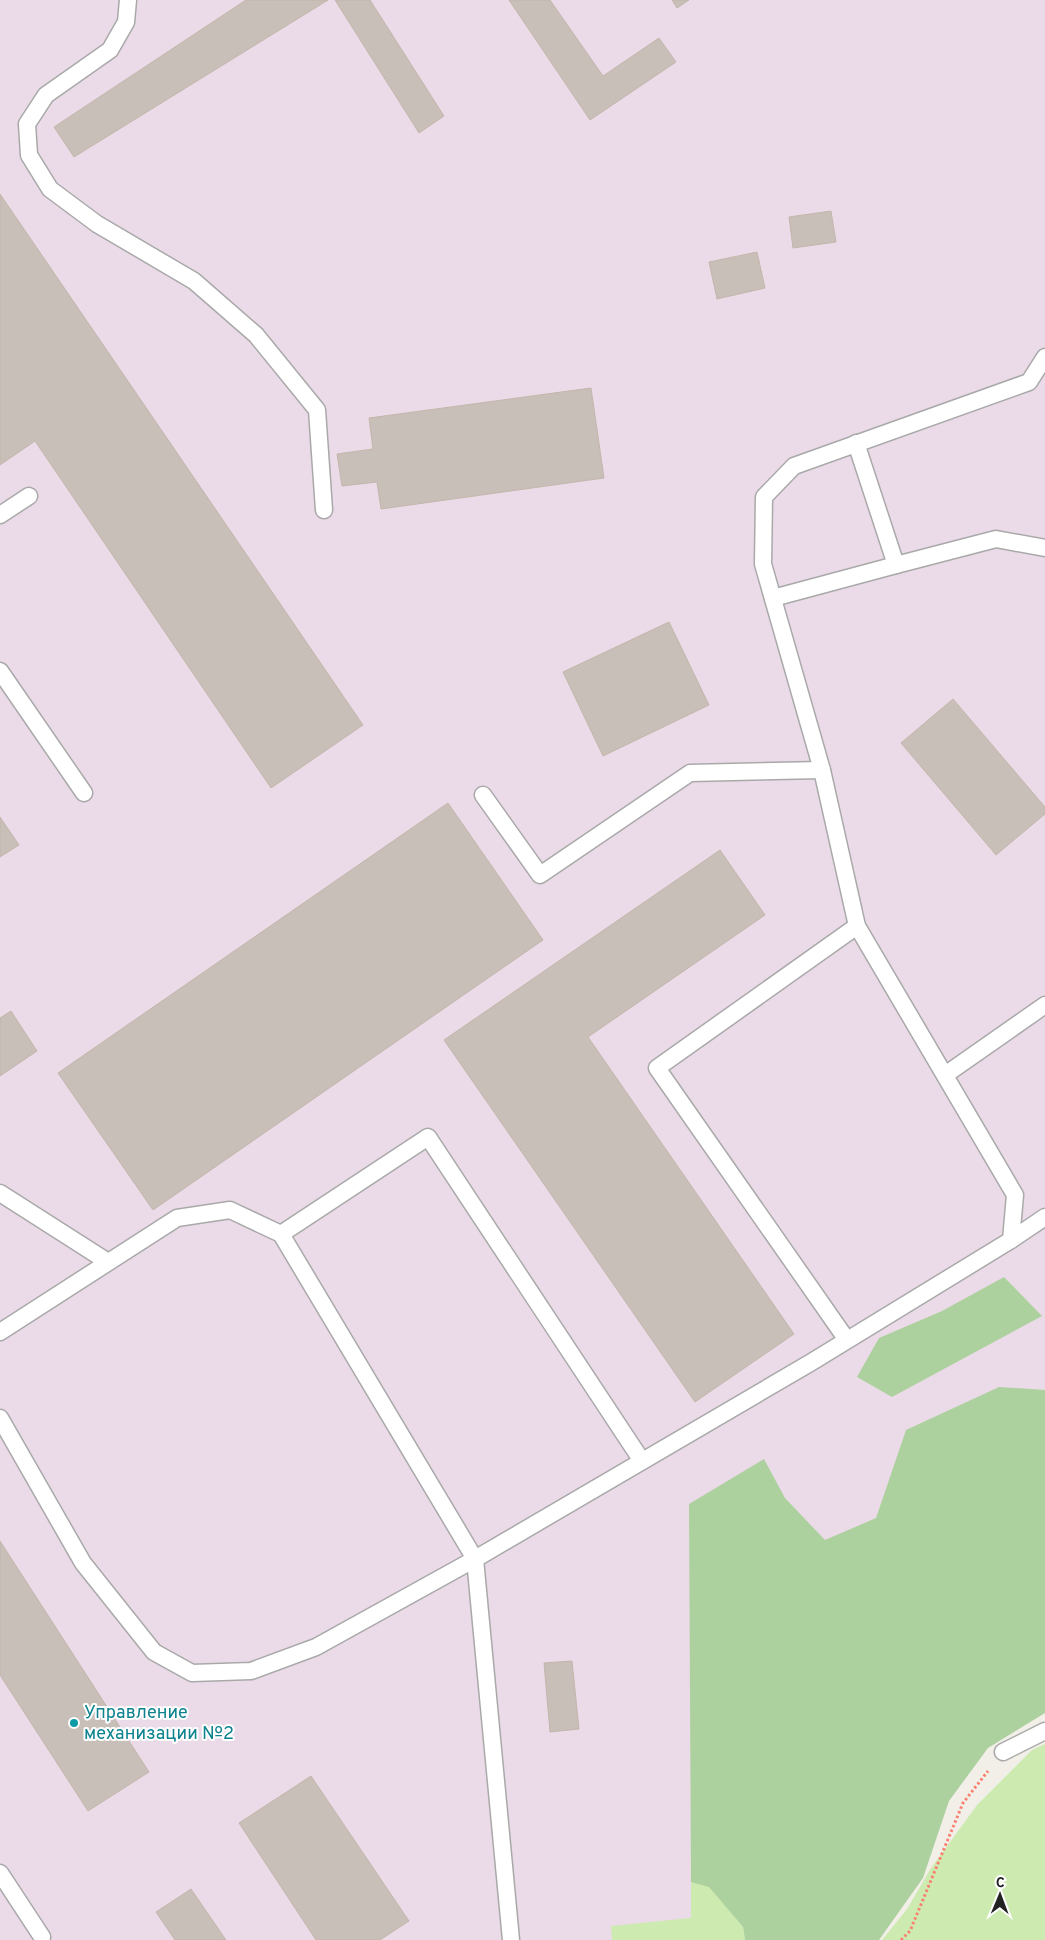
<svg xmlns="http://www.w3.org/2000/svg" width="1045" height="1940" font-family="Overpass,sans-serif">
<style>
.industrial{fill:#ebdbe8}
.grass{fill:#cdebb0}
.forest{fill:#add19e}
.building{fill:#c7bfb8;stroke:#c4b6ab}
.lines{fill:none;stroke-linecap:round;stroke-linejoin:round}
.service-casing{stroke:#a9a9a9;stroke-width:19}
.path{stroke:#fa8072;stroke-width:3;stroke-dasharray:2.5 2.5;stroke-linecap:butt}
.service{stroke:#fff;stroke-width:16}
.culture-dot{fill:#0f9aa8;stroke:#fff;stroke-width:2}
.labels{text-anchor:middle;dominant-baseline:central;stroke-width:4;stroke-linejoin:round;paint-order:stroke}
.culture-label{font-size:18px;fill:#0d838f;stroke:#fff;text-anchor:start}
</style>
<rect width="100%" height="100%" fill="#f2efe9"/>
<polygon class="industrial" points="0,0 1045,0 1045,1496 825,1634 701,1940 0,1940"/>
<g class="grass">
<polygon points="1045,1744 1045,1940 882,1940 907,1909 931,1868 977,1805 1032,1750"/>
<polygon points="691,1882 709,1886 743,1927 745,1940 612,1940 611,1926 691,1918"/>
</g>
<g class="forest">
<polygon points="1004,1277 1042,1316 892,1397 857,1377 879,1338 942,1311"/>
<polygon points="999,1387 1045,1390 1045,1713 988,1748 949,1801 923,1878 879,1940 745,1940 743,1927 709,1887 691,1882 689,1504 764,1459 785,1498 825,1540 876,1518 906,1430"/>
</g>
<g class="building">
<polygon points="246,0 328,0 74,157 54,127"/>
<polygon points="335,0 370,0 444,116 419,133"/>
<polygon points="509,0 550,0 603,76 659,38 676,62 590,120"/>
<polygon points="672,0 689,0 677,8"/>
<polygon points="0,194 363,725 271,788 35,441 0,465"/>
<polygon points="831,211 836,242 793,248 789,217"/>
<polygon points="757,252 765,288 717,299 709,262"/>
<polygon points="591,388 604,478 381,509 377,482 342,486 337,454 373,449 369,418"/>
<polygon points="669,622 709,705 603,756 563,672"/>
<polygon points="953,699 1045,807 1045,814 996,855 901,743"/>
<polygon points="448,803 543,940 153,1210 58,1073"/>
<polygon points="0,817 19,845 0,857"/>
<polygon points="720,850 765,915 588,1037 794,1334 695,1402 444,1040"/>
<polygon points="11,1011 37,1051 0,1076 0,1018"/>
<polygon points="0,1541 149,1772 88,1811 0,1675"/>
<polygon points="572,1661 579,1729 550,1732 544,1663"/>
<polygon points="311,1776 409,1921 380,1940 316,1940 239,1823"/>
<polygon points="191,1889 226,1940 175,1940 156,1912"/>
</g>
<g class="lines">
<g class="service-casing">
<g id="service">
<polyline points="128,0 126,22 110,50 46,95 27,124 29,155 50,189 97,224 194,281 256,335 317,410 324,510"/>
<polyline points="856,443 896,565 996,539 1045,548"/>
<polyline points="0,515 29,496"/>
<polyline points="773,598 896,565"/>
<polyline points="0,671 84,793"/>
<polyline points="483,795 540,875 690,773 822,770"/>
<polyline points="945,1075 1045,1005"/>
<polyline points="0,1193 108,1262"/>
<polyline points="1011,1240 1045,1217"/>
<polyline points="0,1332 177,1218 230,1210 281,1234"/>
<polyline points="847,1340 657,1068 857,926"/>
<polyline points="0,1418 83,1563 154,1652 192,1673 251,1671 316,1647 475,1559 281,1234 428,1137 642,1461"/>
<polyline points="1003,1752 1045,1731"/>
<polyline points="0,1873 42,1937"/>
<polyline points="511,1940 475,1559 810,1363 1011,1240 1015,1195 857,926 822,770 763,564 764,497 794,466 1029,382 1045,357"/>
</g>
</g>
<polyline class="path" points="901,1940 910,1931 963,1803 988,1771"/>
<use href="#service" class="service"/>
</g>
<circle class="culture-dot" cx="74" cy="1723" r="5"/>
<g class="labels">
<g class="culture-label">
<text x="84" y="1713">Управление<tspan x="84" dy="21">механизации №2</tspan></text>
</g>
</g>
<g transform="translate(1000 1895) rotate(1)" stroke="#ffffff" stroke-width="4" paint-order="stroke">
<path d="M0-4L9 19L0 12L-9 19Z" fill="#222222"/>
<text y="-8" font-size="14" font-weight="bold" text-anchor="middle" fill="#222222">С</text>
</g>
</svg>
